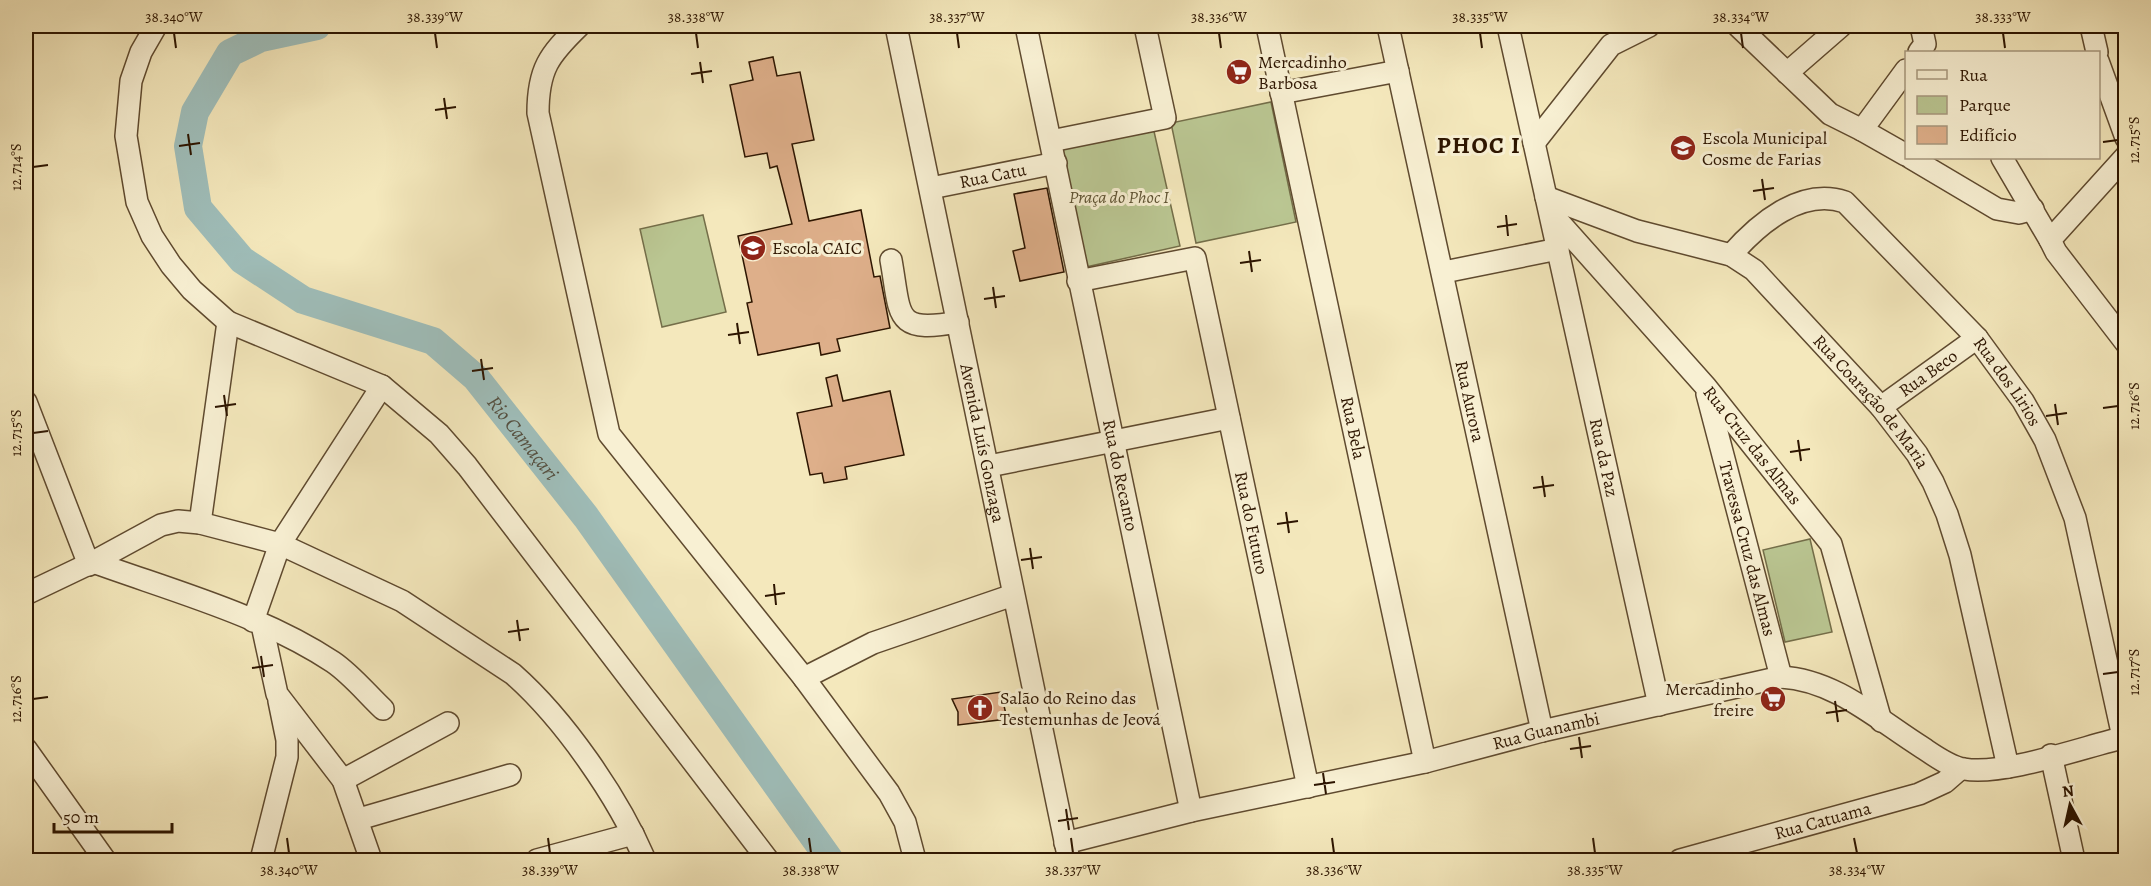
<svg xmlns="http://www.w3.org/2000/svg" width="2151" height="886" font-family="Alegreya,serif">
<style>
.green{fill:#bac692;stroke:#746e49;stroke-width:1.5}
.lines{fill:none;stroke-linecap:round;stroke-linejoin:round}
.river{stroke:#9fbeba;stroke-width:28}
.building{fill:#deaf8a;stroke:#2d1500;stroke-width:1.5}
.minor-casing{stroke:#5f4a2f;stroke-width:24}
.minor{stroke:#f8f0d3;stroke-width:21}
.ticks{fill:none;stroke:#2d1500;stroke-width:2}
.labels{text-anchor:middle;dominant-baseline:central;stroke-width:6;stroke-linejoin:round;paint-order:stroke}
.poi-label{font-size:18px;fill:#2d1500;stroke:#f8f0d3;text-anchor:start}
.street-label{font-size:18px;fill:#2d1500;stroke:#f8f0d3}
.park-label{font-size:18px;font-style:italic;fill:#5e5333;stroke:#f8f0d3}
.water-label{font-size:20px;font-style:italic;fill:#555041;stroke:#f8f0d3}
.district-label{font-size:24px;font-weight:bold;letter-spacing:1.5px;fill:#2d1500;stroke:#f8f0d3}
.neatline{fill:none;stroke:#2d1500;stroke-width:2}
.ticks-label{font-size:15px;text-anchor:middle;fill:#2d1500}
</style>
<rect width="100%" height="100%" fill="#f4e8bc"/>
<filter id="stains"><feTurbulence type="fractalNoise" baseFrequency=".00333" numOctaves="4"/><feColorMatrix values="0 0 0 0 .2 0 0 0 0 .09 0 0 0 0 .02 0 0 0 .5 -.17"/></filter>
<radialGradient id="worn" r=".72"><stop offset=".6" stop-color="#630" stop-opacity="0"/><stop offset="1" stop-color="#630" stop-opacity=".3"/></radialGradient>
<g class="green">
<polygon points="1271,102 1296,222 1196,243 1171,123"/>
<polygon points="1153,127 1180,246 1086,267 1059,147"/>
<polygon points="703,215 726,312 662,327 640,229"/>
<polygon points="1810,539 1832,632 1785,642 1763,550"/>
</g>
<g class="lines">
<path class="river" id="s1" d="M317 26 261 38 230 53 195 112 188 146 198 208 242 260 303 300 433 341 476 378 586 517 830 860"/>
</g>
<g class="building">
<polygon points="773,57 777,76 800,72 814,140 792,144 809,221 861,210 874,277 880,276 890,328 837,339 840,351 821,355 819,343 758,355 747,303 752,302 738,236 792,224 777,166 770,168 767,153 745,157 730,85 753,80 749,62"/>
<polygon points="1047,188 1064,272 1020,281 1013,251 1025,248 1014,194"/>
<polygon points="837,375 843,401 890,391 904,455 845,467 847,479 824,483 822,473 810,475 797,413 832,406 826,378"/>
<polygon points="1001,692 1007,719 958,725 958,712 952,699"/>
</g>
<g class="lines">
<g class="minor-casing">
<g id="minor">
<polyline points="156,26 141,52 131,81 126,136 137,202 152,236 171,265 192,290 228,322 382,386 439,434 467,466 768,860"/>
<path d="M579 26C549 55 538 69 538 113L609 434 804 678 889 793 905 822 915 860"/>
<path id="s2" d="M896 26 1069 860"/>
<path id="s3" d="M1026 26 1191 811"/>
<path id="s4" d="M1267 26 1425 762"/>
<path id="s5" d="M1388 26 1542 731"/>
<path id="s6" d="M1508 26 1659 705"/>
<polyline points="1738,26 1830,114 1862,130"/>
<polyline points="2091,26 2097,52"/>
<polyline points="1919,52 1925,44 1921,26"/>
<polyline points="2098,61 2126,138"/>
<polyline points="1906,70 1862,130 1906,155"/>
<polyline points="1787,73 1841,26"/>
<polyline points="1281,93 1398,71"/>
<polyline points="1051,141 1165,118 1145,26"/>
<polyline points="1534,143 1611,45 1649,26"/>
<polyline points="2126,156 2050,240 2056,252 2126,343"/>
<polyline points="1911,158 1997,209 2019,213 2033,209"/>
<polyline points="2002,158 2050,240"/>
<path id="s7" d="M931 188 1056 163"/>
<path id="s8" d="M1546 197 1637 231 1731 255 1754 270 1881 407 1917 454 1933 482 1947 514 1960 555 2008 767"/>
<path id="s9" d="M1550 212 1706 387 1831 544 1881 721"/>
<path id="s10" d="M1731 255C1758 224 1801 187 1845 202L1977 338 2023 401 2045 440 2075 518 2123 737"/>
<path d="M891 260C901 316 893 334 958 322"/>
<polyline points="1444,272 1558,249"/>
<path id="s11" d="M1078 281 1195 258 1308 787"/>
<path id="s12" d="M1707 394 1781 677"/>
<polyline points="26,402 89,565"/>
<path id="s13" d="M1881 407 1977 338"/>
<polyline points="989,466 1229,418"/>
<polyline points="200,523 228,322"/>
<path d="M93 562C173 591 262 615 333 662 352 675 367 694 383 709"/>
<path d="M26 594 93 562 161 525 178 521 200 523 280 544 402 601 513 674C564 719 618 797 645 860"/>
<polyline points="253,621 280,544 382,386"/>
<polyline points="262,625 277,694 343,780 371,860"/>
<polyline points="804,678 873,643 1013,595"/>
<polyline points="26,749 105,860"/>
<polyline points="2051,755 2074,860"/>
<polyline points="343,780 448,723"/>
<polyline points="359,819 510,775"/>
<path id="s14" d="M1065 843 1191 811 1425 762 1542 731 1781 677C1836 680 1878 720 1923 748 1935 756 1950 767 1964 769 2004 776 2083 747 2126 737"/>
<polyline points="261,860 287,757 287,740 279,701"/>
<polyline points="537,860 633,834"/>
<path id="s15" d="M1680 860 1919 794 1945 782 1960 769"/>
</g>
</g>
<use href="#minor" class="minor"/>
</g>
<path class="ticks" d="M174 33 176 48M435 33 437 48M696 33 698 48M957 33 959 48M1219 33 1221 48M1480 33 1482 48M1741 33 1743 48M2003 33 2005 48M700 62 703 83M691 74 712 71M444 98 447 119M435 110 456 107M188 134 191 155M2103 142 2118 140M179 146 200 143M33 167 48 165M1762 179 1765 200M1753 191 1774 188M1506 215 1508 236M1497 227 1517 224M1249 251 1252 272M1240 263 1261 260M993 287 996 308M984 299 1005 296M737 323 740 344M728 335 749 332M481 359 484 380M472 371 493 368M224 395 227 416M2055 404 2058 425M215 407 236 404M2103 408 2118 406M2046 416 2067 413M33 433 48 431M1798 440 1801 461M1790 452 1810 449M1542 476 1545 497M1533 488 1554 485M1286 512 1289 533M1277 524 1298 521M1030 548 1033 569M1021 560 1042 557M774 584 776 605M765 596 785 593M517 620 520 641M508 632 529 629M261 656 264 677M252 668 273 665M2103 674 2118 672M33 699 48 697M1835 701 1838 722M1826 713 1847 710M1579 737 1582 758M1570 749 1591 746M1323 773 1326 794M1314 785 1335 782M1066 809 1069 830M1058 821 1078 818M287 838 289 853M548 838 550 853M809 838 811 853M1071 838 1073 853M1332 838 1334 853M1593 838 1595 853M1854 838 1857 853"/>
<defs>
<g id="supermarket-disc" transform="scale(1.35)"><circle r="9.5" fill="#8f2418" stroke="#f8f0d3"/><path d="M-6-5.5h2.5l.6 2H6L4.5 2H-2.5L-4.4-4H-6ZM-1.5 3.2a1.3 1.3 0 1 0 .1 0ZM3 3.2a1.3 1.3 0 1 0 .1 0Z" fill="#fff"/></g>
<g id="school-disc" transform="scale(1.35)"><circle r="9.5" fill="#8f2418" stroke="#f8f0d3"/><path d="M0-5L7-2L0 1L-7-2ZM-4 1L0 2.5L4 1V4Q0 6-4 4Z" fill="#fff"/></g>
<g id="church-disc" transform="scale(1.35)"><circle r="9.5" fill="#8f2418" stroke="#f8f0d3"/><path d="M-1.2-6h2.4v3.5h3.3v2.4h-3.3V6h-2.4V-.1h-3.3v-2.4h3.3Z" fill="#fff"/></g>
</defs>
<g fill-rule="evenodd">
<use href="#supermarket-disc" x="1239" y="72"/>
<use href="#school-disc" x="1683" y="148"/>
<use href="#school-disc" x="753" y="248"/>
<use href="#supermarket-disc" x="1773" y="699"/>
<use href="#church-disc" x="980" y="708"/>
</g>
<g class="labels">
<g class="poi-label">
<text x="1258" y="62">Mercadinho<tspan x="1258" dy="21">Barbosa</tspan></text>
<text x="1702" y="138">Escola Municipal<tspan x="1702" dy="21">Cosme de Farias</tspan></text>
<text x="772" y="248">Escola CAIC</text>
<text x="1754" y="689" text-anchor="end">Mercadinho<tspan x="1754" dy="21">freire</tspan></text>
<text x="1000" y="698">Salão do Reino das<tspan x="1000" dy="21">Testemunhas de Jeová</tspan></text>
</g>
<g class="street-label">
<text stroke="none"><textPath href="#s7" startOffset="63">Rua Catu</textPath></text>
<text stroke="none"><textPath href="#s13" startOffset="58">Rua Beco</textPath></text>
<text stroke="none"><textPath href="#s10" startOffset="376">Rua dos Lirios</textPath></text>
<text stroke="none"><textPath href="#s5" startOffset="384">Rua Aurora</textPath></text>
<text stroke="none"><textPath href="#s8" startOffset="398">Rua Coaração de Maria</textPath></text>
<text stroke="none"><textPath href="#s4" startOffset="411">Rua Bela</textPath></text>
<text stroke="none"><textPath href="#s2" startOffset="426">Avenida Luís Gonzaga</textPath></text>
<text stroke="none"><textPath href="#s9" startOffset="309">Rua Cruz das Almas</textPath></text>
<text stroke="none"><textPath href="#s6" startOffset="442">Rua da Paz</textPath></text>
<text stroke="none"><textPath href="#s3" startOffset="459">Rua do Recanto</textPath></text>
<text stroke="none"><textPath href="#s11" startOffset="390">Rua do Futuro</textPath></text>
<text stroke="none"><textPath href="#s12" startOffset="160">Travessa Cruz das Almas</textPath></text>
<text stroke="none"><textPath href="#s14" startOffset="494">Rua Guanambi</textPath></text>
<text stroke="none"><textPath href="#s15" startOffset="148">Rua Catuama</textPath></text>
</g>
<g class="park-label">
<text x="1119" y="197">Praça do Phoc I</text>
</g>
<g class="water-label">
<text stroke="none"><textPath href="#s1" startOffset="668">Rio Camaçari</textPath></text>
</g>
<g class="district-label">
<text x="1479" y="145">PHOC I</text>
</g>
</g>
<rect width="2151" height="886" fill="none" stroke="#f4e8bc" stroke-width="66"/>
<rect x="1905" y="51" width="195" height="108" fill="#f8f0d3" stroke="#a7987f" stroke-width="1.5"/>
<rect x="1917" y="70" width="30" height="9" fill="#f8f0d3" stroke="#a7987f" stroke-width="1.5"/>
<text x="1959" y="81" font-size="18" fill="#2d1500">Rua</text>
<rect x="1917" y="96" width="30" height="18" fill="#bac692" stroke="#a7987f" stroke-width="1.5"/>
<text x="1959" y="111" font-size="18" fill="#2d1500">Parque</text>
<rect x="1917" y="126" width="30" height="18" fill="#deaf8a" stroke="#a7987f" stroke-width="1.5"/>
<text x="1959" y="141" font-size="18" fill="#2d1500">Edifício</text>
<g transform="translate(2070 805) rotate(352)" stroke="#f8f0d3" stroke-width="4.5" paint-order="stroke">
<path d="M0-4.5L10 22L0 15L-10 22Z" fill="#2d1500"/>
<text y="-9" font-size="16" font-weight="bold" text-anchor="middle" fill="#2d1500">N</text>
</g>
<path d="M54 823v9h118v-9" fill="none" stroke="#2d1500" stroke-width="3"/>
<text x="63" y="823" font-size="18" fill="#2d1500" stroke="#f8f0d3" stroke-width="4.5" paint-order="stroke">50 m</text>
<rect x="33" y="33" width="2085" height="820" class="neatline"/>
<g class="ticks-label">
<text x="174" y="22">38.340°W</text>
<text x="435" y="22">38.339°W</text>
<text x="696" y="22">38.338°W</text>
<text x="957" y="22">38.337°W</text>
<text x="1219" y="22">38.336°W</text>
<text x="1480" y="22">38.335°W</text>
<text x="1741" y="22">38.334°W</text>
<text x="2003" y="22">38.333°W</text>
<text transform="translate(2134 140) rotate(-90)" y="5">12.715°S</text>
<text transform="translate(16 167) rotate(-90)" y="5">12.714°S</text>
<text transform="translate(2134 406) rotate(-90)" y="5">12.716°S</text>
<text transform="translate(16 433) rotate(-90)" y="5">12.715°S</text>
<text transform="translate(2134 672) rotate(-90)" y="5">12.717°S</text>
<text transform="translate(16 699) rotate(-90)" y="5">12.716°S</text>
<text x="289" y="875">38.340°W</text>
<text x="550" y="875">38.339°W</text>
<text x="811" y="875">38.338°W</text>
<text x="1073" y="875">38.337°W</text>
<text x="1334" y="875">38.336°W</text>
<text x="1595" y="875">38.335°W</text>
<text x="1857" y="875">38.334°W</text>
</g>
<rect width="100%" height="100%" filter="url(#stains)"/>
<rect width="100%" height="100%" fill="url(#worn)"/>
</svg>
